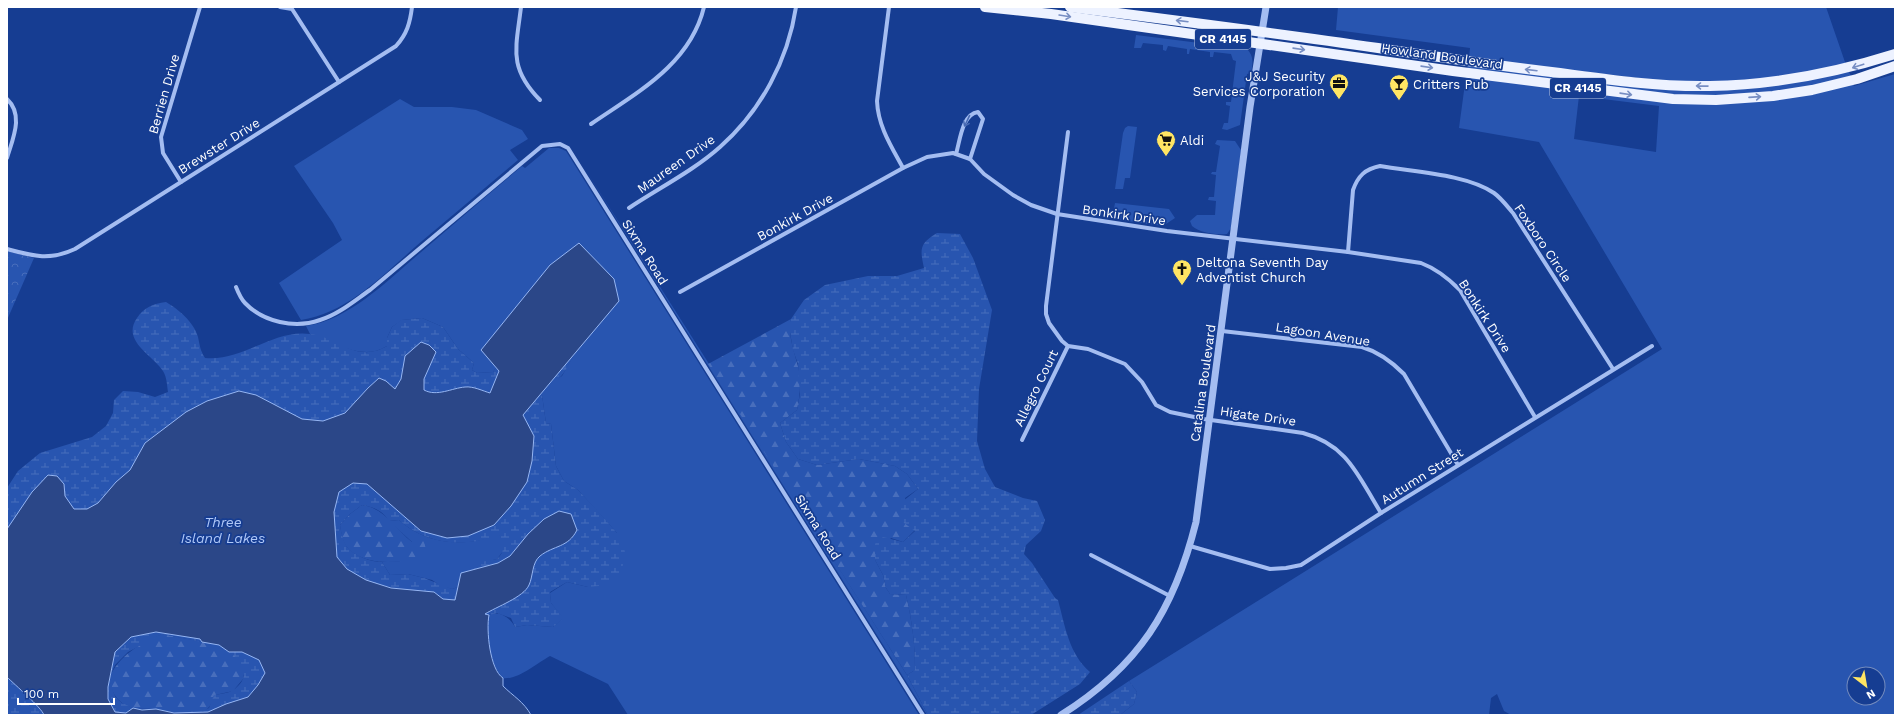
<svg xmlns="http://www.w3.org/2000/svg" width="1902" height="722" font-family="'Work Sans',sans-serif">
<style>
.green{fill:#2855b0;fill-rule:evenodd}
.forest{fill:url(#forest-firs)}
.wetland{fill:url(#wetland-marsh);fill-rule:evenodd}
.park{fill:url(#park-crowns)}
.water{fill:#2b4788;stroke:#96b6f3;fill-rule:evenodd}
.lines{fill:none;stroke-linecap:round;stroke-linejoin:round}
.minor{stroke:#a4bdf1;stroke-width:4}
.tertiary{stroke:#a4bdf1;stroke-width:7}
.primary{stroke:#edf2ff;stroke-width:10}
.oneway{stroke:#778ec3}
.oneway2{stroke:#486ab3}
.labels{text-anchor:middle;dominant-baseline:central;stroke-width:3.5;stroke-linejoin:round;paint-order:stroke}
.shield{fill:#163d92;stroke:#b9c5de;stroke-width:1}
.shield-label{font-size:12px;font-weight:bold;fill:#fff}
.street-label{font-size:13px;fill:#fff;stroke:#163d92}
.poi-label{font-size:13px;fill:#fff;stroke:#163d92;text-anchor:start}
.water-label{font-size:14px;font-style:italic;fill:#b0c8f8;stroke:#163d92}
</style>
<defs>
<pattern id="forest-firs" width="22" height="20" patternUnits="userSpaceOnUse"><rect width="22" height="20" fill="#2855b0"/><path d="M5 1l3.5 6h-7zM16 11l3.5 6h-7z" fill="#486ebc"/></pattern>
<pattern id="wetland-marsh" width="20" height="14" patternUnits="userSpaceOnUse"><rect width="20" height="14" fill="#2855b0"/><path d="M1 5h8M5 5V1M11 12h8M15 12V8" fill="none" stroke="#486ebc"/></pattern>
<pattern id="park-crowns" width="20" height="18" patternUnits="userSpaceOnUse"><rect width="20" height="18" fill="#2855b0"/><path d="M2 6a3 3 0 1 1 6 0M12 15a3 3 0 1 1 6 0" fill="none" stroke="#486ebc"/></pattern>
</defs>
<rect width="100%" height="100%" fill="#163d92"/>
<g class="green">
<polygon points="1338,7 1826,7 1846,65 1770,79 1711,83 1672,82 1469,58 1470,48 1336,30"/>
<path d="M1136 35 1247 49C1254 56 1253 64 1251 73L1247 74 1240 125 1227 130 1222 129 1224 123H1228L1230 106 1226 105V102H1231L1236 61 1233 60 1231 54 1214 52 1213 57H1210V52L1190 49 1189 54H1187V49L1168 46 1166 51 1163 50V45L1143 43 1141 48H1134Z"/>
<polygon points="1468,65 1673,89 1849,72 1851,76 1811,86 1772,92 1715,96 1673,96 1467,69"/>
<path d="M1895 74V715H1511L1504 711 1497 694 1491 698 1489 715H1120L1134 704 1137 692 1129 681 1662 349 1539 142 1459 128 1466 76 1674 103 1853 83 1854 86ZM1579 96 1659 106 1656 152 1574 139ZM1854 674H1878V698H1854Z"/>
<path d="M400 99 414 107H452L476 110 522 130 528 139 510 150 518 160C486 187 454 214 422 241 387 271 349 313 301 320L279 283 342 240 333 223 294 166Z"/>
<polygon points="1128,126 1137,127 1130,178 1125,178 1123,189 1115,189 1123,133 1125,128"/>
<path d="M1217 140 1235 141 1241 150 1231 228 1227 234C1216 235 1200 233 1192 226L1190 221 1197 215H1215L1216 201 1208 200 1209 197H1214L1216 175 1211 174 1212 172H1216L1220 146 1215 144Z"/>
<path d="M549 148H559L566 151 919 715H628L608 684 550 656C537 663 517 681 502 678 490 663 485 634 489 615 500 610 510 618 515 627L527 625 553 627 563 618 551 603 550 593 567 582 588 587 617 533 578 490 564 481 556 466 551 424 546 423 541 388 562 376 575 353 497 366 493 372 477 373 472 370 474 363 458 349 443 327 422 318 402 320 392 327 387 338V346C361 362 336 342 310 334L306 326C351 320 392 276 427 247 458 220 490 193 522 166L525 168Z"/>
<polygon points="585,169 907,675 928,715 927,715"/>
<polygon points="1115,203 1169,209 1175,218 1163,226 1120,220 1113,214"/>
<path d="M399 520C426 545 466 548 499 534L504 542V550L497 559C485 561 462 576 458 587L452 589 441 586 432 580 408 574 390 575 382 562 401 561 412 542 389 521Z"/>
</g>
<g class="forest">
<path d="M791 319C788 335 793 348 797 363 802 378 800 395 797 410L780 423 786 442 798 459 817 465 859 459 895 466 907 474 918 489 905 498 915 530 903 542 891 538 875 560 883 575 886 588 890 594 906 595C912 621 915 643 915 670L907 675 708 364Z"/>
<path d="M362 505C385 508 395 529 412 542L424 541 426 550C422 553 417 556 413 558 394 565 359 564 346 546 342 540 341 531 340 525L350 514Z"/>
<path d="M162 634 219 645 238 657 245 669 243 679 233 691 215 695C213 700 211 706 207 709 194 719 170 711 156 709 144 708 131 711 121 702 113 696 111 687 109 678 119 656 140 643 162 634Z"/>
</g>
<g class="wetland">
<path d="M937 233 960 234 973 258 992 310 979 389 977 441 985 469 995 487 1023 498 1037 501 1045 520 1041 531 1026 545 1024 554 1032 563 1055 598 1058 600C1065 626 1069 654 1090 672L1080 684 1031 715H928L907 675 915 670C915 644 912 621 906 595L890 594 886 588 883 575 875 560V544L883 537 903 542 915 531 904 523 897 506 918 489 907 474 895 466 859 459 817 465 798 459 786 442 780 423 797 410 800 394 798 364 793 350 789 326 791 319 804 300 825 285 868 276H897L924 268C920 249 919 244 937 233Z"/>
<path d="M166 302C178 309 194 322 198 337 200 346 200 350 205 358 242 362 273 329 310 334 338 337 356 364 387 346V338L392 327 401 320 422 318 443 327 458 349 474 363 472 370 477 373 493 372 497 366 575 353C565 371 562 382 541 388L546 423 551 424 556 466 564 481 578 490 596 509 617 533 625 552 622 571 610 585 588 587 567 582 550 592 551 603 564 618 553 627 527 625 515 627 511 618 497 613 489 615 481 613 453 602 365 581 339 565 317 512 444 392 429 393 404 381 296 478 8 527 7 529V488L18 471 40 453 92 437 106 426 113 413 114 400 123 391 138 392 155 397 168 392C167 386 167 377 163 371 153 355 121 341 137 318 144 307 153 304 166 302ZM362 505C374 507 383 511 389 521L399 520C426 545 465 548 499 535 505 545 505 551 497 559 482 562 469 562 459 574L460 581 458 587 452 589 424 578 408 574 390 575 382 562C371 562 355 556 347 547 343 541 341 531 340 525L350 514Z"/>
<polygon points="194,630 202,642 162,634 128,652 115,665 109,678 115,697 122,703 133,708 123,715 95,705 115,644 122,634"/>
<path d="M250 650 269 660 259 696 211 715 202 711 209 708 214 695C220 694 229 693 233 690 251 678 245 662 229 652H241Z"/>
<polygon points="7,658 75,715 7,715"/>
<polygon points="1129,681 1137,692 1134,704 1120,715 1078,715"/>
</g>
<polygon class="park" points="7,251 34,258 7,320"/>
<path class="water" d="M579 243 614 279 619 301 523 415 534 436 532 461 527 482 511 506 494 525 468 536 447 538 421 531 367 484 353 483 339 492 334 512 337 557 347 569 366 580 391 588 434 592 443 599 455 600 461 573 498 563 510 556 528 534 544 519 559 511 571 514 577 530C568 548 554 545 540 556 532 562 533 577 529 585 524 597 496 607 485 614L489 615C486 630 490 670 503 678V686C513 696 524 702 531 715H44C41 707 15 685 7 677V529L32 492 48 475 57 476 64 484 65 496 74 509H87L98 503 116 482 130 470 145 443 186 412 207 401 239 391 256 395 302 419 323 421 345 413 368 388 379 378 386 381 395 389 401 379 405 356 421 342 429 345 436 352 424 379V390C437 397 452 388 465 387 473 386 483 391 490 393L499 371 481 350 550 265ZM156 632 200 639 202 642 219 645 229 652H242L259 660 265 673 258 685 248 697 226 704 208 712 174 713 156 709 142 710 133 708 126 713 115 712 108 699V687L115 652 131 637Z"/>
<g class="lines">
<g class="minor">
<polyline points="280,7 292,9 339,82"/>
<path d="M521 7C516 49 508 67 540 100"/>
<path d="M889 7 877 101C878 126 891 146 903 168"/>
<path d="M7 99C24 115 13 138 7 158"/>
<path d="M591 124C636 93 690 65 704 7"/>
<path d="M1068 132 1046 306V314L1049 323 1062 341 1068 346 1088 349 1125 364 1142 382 1156 405 1170 412 1204 419 1303 433C1348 445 1358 476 1381 513"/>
<path d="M956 154C960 141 962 114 978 112L983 119 970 159"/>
<polyline points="181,182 163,153 161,137 200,7"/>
<path d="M629 208C659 188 693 171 720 147 761 111 788 60 796 7"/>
<path d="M7 249C33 256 49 261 75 249L396 46C407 34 410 23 412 7"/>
<path d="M1348 252 1353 190C1358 176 1365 169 1380 166 1413 172 1466 174 1494 193 1501 198 1507 206 1513 213L1613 369"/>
<path d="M236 287C238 292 241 299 245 303 263 322 295 329 320 320 339 314 354 301 370 290L542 146 560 144 568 148 923 715"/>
<path d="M680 292 903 168 927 157 953 153 970 159 984 174 1013 195 1031 205 1057 214 1167 231 1348 252 1421 263C1437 269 1448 278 1460 290L1535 417"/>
<path d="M1222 331 1362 347C1379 352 1391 361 1404 374L1458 465"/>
<polyline points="1022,440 1068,346"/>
<polyline points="1190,546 1270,569 1286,568 1301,565 1381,513 1652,346"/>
<polyline points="1091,555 1170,596"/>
</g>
<path class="tertiary" d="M1061 715C1139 666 1174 610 1196 522L1250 107 1266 7"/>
<g class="primary">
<polyline points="985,7 1051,14 1453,71 1673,99 1716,100 1773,96 1812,90 1857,79 1895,66"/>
<path d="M1070 7C1173 20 1275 33 1378 48 1438 57 1499 66 1560 73 1610 80 1660 87 1710 86 1774 85 1835 73 1895 54"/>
</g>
</g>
<defs><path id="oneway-shaft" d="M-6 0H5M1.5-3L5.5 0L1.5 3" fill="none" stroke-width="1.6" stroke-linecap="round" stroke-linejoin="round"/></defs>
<g class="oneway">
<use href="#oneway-shaft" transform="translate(1065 16) rotate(9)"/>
<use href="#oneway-shaft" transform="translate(1182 21) rotate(-173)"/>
<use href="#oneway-shaft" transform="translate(1299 49) rotate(8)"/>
<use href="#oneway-shaft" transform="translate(1858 66) rotate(162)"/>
<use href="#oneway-shaft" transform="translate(1427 67) rotate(8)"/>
<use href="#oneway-shaft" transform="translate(1531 70) rotate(-173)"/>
<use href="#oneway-shaft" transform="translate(1702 86) rotate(-179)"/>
<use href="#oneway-shaft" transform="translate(1626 94) rotate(8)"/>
<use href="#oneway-shaft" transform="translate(1755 97) rotate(-4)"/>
</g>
<use class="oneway2" href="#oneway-shaft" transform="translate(967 121) rotate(115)"/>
<defs>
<g id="office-pin" transform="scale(1)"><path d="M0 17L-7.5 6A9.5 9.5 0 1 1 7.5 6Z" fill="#ffe563" stroke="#163d92"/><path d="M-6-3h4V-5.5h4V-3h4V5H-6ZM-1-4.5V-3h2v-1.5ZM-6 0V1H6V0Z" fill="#111"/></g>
<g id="bar-pin" transform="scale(1)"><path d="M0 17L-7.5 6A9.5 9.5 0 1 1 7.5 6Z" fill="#ffe563" stroke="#163d92"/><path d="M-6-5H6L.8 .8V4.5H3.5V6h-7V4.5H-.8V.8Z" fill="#111"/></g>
<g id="supermarket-pin" transform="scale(1)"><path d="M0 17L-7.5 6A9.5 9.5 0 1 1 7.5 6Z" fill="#ffe563" stroke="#163d92"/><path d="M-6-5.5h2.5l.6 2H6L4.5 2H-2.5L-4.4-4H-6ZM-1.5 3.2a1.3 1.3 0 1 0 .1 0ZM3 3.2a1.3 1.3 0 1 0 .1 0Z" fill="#111"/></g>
<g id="church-pin" transform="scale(1)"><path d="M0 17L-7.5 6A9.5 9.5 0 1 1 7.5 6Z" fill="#ffe563" stroke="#163d92"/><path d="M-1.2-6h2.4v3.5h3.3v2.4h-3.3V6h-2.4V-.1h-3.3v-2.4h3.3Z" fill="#111"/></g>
</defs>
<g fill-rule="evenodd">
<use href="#office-pin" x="1339" y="83"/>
<use href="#bar-pin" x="1399" y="84"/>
<use href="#supermarket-pin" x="1166" y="140"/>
<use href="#church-pin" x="1182" y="269"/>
</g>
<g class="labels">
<g class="shield">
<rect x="1195" y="29" width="56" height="20" rx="3"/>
<rect x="1550" y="78" width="56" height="20" rx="3"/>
</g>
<g class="shield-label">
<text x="1223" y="39">CR 4145</text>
<text x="1578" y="88">CR 4145</text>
</g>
<g class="street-label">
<text transform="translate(1442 56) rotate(8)">Howland Boulevard</text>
<text transform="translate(164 94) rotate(-74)">Berrien Drive</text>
<text transform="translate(219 146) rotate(-32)">Brewster Drive</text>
<text transform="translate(676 164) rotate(-35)">Maureen Drive</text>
<text transform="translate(1124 215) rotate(8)">Bonkirk Drive</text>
<text transform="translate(795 217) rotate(-29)">Bonkirk Drive</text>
<text transform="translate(1543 243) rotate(56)">Foxboro Circle</text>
<text transform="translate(645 252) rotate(58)">Sixma Road</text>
<text transform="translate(1485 316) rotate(57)">Bonkirk Drive</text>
<text transform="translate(1323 334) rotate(9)">Lagoon Avenue</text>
<text transform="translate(1203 383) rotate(-82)">Catalina Boulevard</text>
<text transform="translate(1036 388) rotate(-64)">Allegro Court</text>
<text transform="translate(1258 416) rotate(8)">Higate Drive</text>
<text transform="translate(1422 476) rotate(-32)">Autumn Street</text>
<text transform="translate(818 527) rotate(58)">Sixma Road</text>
</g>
<g class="poi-label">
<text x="1325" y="76" text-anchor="end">J&amp;J Security<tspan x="1325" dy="15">Services Corporation</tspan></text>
<text x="1413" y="84">Critters Pub</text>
<text x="1180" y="140">Aldi</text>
<text x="1196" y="262">Deltona Seventh Day<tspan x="1196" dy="15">Adventist Church</tspan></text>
</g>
<g class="water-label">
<text x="223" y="522">Three<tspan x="223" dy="16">Island Lakes</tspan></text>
</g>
</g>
<rect width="1902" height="722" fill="none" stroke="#ffffff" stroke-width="16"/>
<g transform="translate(1866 686) rotate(149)"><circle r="19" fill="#163d92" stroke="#738bbe"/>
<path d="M0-3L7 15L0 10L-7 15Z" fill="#ffe563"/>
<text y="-6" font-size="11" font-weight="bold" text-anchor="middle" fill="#ffffff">N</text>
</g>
<path d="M18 698v6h96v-6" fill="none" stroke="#ffffff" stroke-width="2"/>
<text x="24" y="698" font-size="12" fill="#ffffff" stroke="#163d92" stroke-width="3" paint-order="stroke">100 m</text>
</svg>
